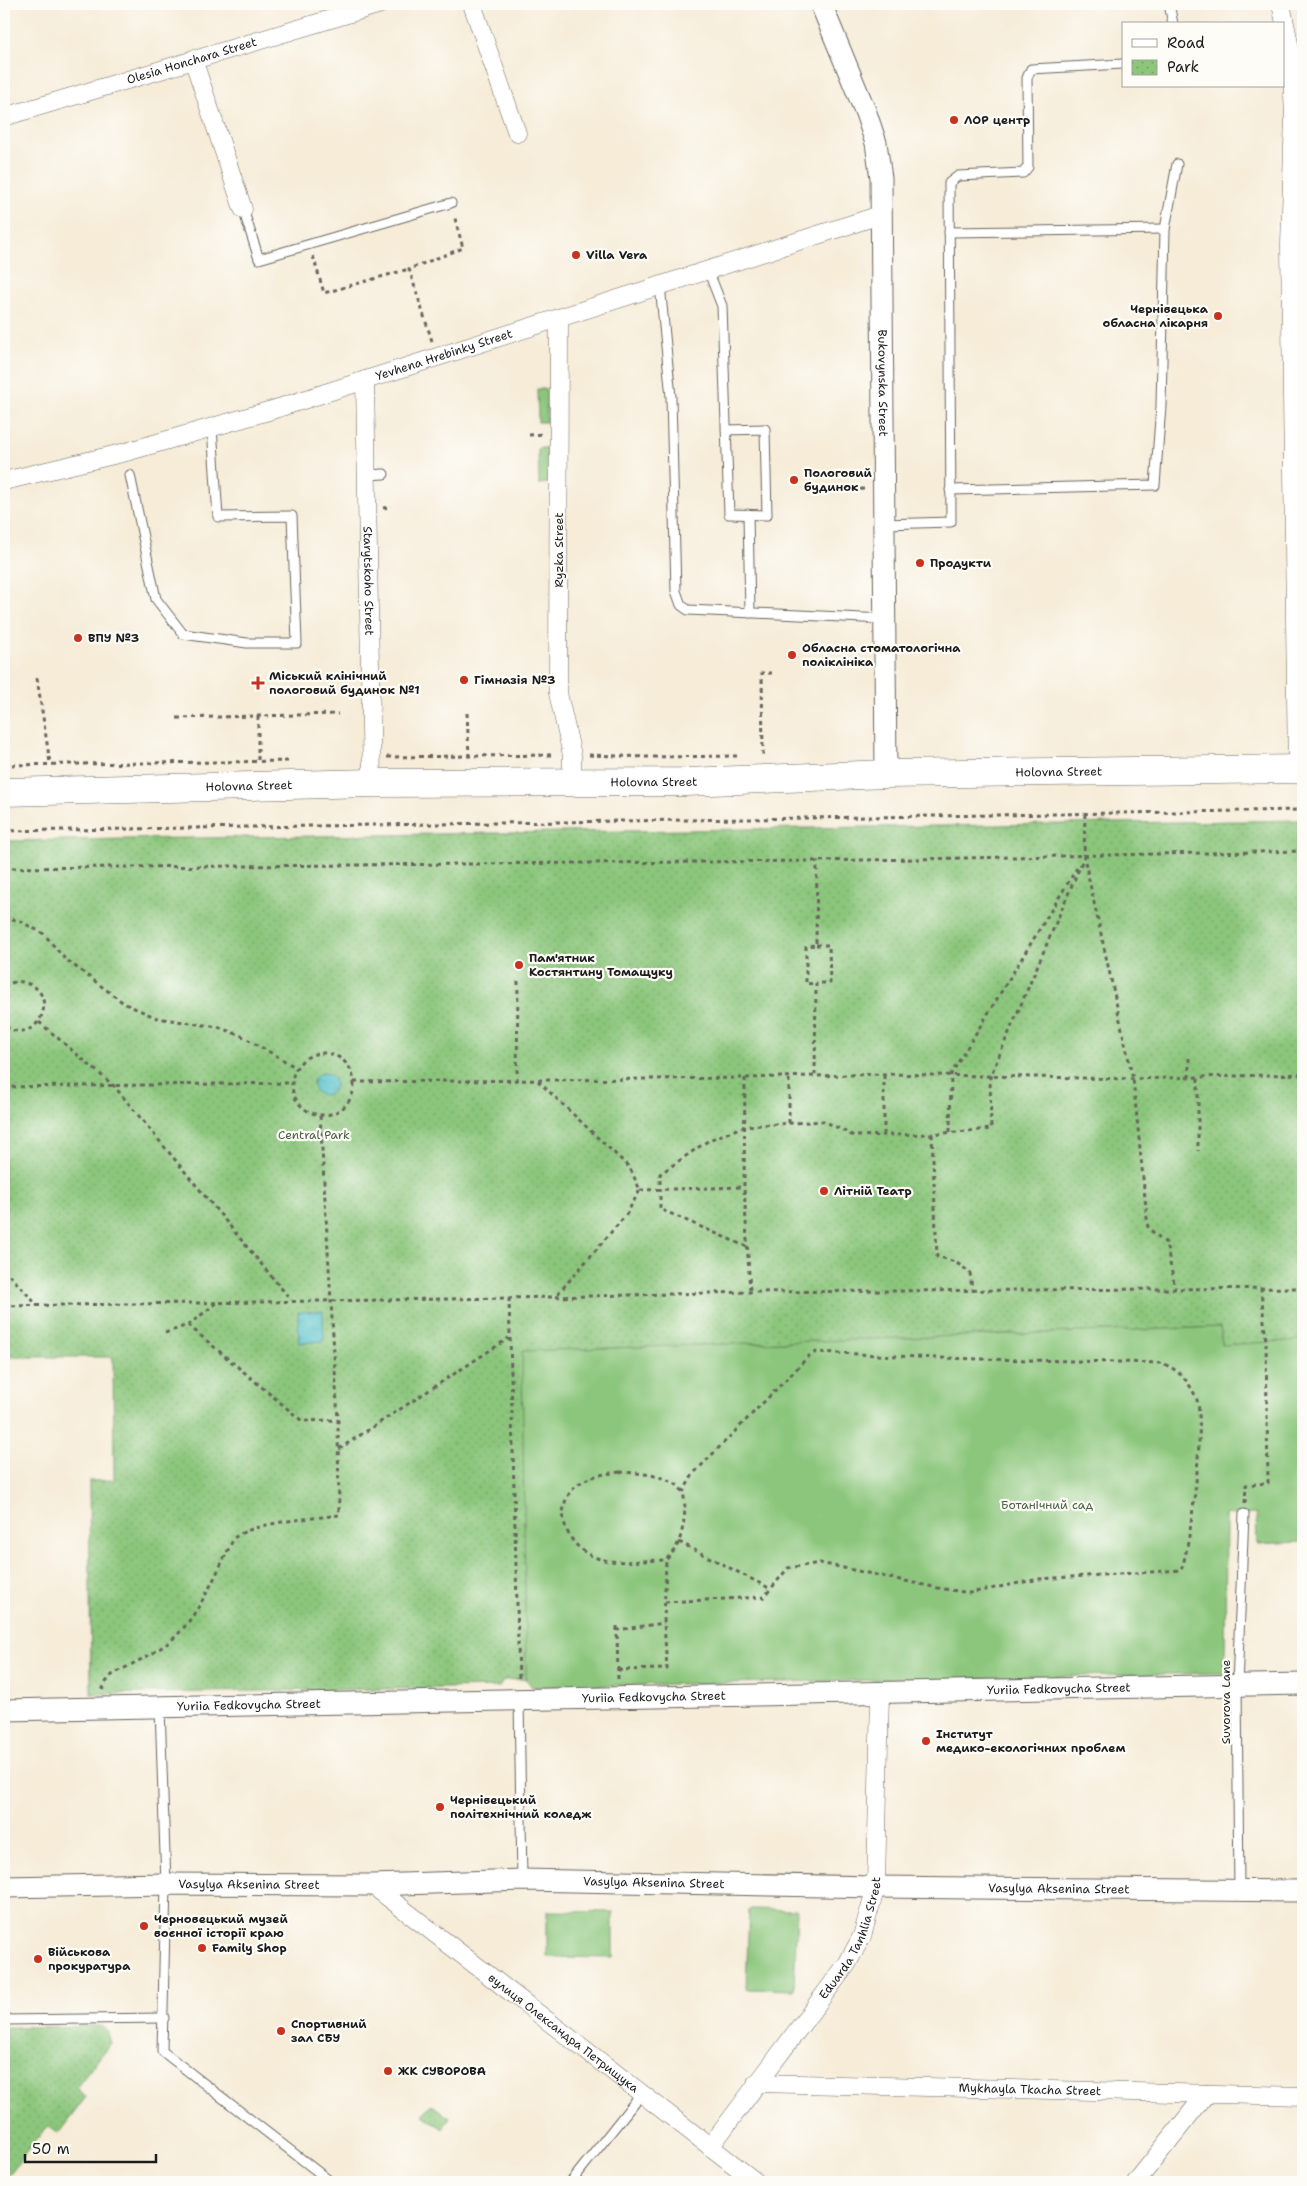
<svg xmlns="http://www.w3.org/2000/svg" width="1307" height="2186" font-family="'Shantell Sans',sans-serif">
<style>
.green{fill:#8bc67b;stroke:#54714c}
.park{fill:url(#park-dots);stroke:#54714c}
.water{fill:url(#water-ripples);stroke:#386f74}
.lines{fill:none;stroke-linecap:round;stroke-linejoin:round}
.service-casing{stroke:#68655e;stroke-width:11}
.minor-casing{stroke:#68655e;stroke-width:19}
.tertiary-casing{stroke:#68655e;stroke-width:23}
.primary-casing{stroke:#68655e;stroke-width:29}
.path{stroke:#68655e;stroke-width:3;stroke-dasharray:4 4;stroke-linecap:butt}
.service{stroke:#fff;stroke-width:9}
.minor{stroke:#fff;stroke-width:18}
.tertiary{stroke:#fff;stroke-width:21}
.primary{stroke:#fff;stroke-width:28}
.poi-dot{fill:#c8321e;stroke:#fdfcf7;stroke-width:2}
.labels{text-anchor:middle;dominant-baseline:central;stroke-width:4.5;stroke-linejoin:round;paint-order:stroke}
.street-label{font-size:12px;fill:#1c1c1c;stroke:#fdfcf7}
.poi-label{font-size:12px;font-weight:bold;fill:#1c1c1c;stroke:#fdfcf7;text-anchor:start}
.park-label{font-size:12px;fill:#486042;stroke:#fdfcf7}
</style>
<defs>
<pattern id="park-dots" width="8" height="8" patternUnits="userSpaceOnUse" patternTransform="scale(1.25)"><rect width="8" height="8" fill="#8bc67b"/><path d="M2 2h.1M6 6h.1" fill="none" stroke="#77aa6a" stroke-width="1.8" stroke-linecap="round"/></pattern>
<pattern id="water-ripples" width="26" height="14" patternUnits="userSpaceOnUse" patternTransform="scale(1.25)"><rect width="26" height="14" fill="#55c2cb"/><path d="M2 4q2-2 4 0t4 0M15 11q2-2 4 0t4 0" fill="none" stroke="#49a6ae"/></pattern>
</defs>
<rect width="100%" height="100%" fill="#fdfcf7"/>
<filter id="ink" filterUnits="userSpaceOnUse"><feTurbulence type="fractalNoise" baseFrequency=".02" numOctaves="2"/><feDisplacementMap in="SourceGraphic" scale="10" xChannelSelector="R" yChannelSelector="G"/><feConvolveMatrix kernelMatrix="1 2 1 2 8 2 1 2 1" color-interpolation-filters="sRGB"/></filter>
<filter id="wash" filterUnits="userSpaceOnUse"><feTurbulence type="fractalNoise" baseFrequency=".0096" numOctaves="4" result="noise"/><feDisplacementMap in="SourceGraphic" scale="20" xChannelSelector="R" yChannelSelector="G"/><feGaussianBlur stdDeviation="1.12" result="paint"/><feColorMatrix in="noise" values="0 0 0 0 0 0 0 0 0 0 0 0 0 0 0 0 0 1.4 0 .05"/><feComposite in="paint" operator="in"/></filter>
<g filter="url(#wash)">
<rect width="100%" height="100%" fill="#f6ecd8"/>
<g class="green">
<polygon points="537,389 546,389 547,422 538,422"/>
<polygon points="538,448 547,448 548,483 539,484"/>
<polygon points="1220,1327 1222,1344 1303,1340 1303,1542 1257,1544 1256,1514 1226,1515 1225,1673 532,1687 526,1679 521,1351"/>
<polygon points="749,1909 797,1910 794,1990 746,1989"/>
<polygon points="547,1911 613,1912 613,1958 547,1957"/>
</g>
<g class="park">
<polygon points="1303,820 1303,1340 1222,1345 1220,1327 522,1351 526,1679 504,1680 499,1687 91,1694 89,1481 114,1480 113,1357 4,1357 4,841"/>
<polygon points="101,2026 107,2030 111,2043 76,2088 86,2097 58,2134 47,2126 4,2181 4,2027"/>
<polygon points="431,2104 450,2118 443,2129 423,2115"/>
</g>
<g class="water">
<circle cx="324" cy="1084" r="11"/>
<polygon points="323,1311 324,1341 299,1343 298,1312"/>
</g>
</g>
<g filter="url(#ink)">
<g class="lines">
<g class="service-casing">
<g id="service">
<polyline points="1169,4 1173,24"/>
<polyline points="243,209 259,259 451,203"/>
<polyline points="949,232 1165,229"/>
<polyline points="708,270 722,306 729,514 767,515 765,429 726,430"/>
<polyline points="660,285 671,397 676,591 681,605 688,610 885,619"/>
<polyline points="130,475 156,599 183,634 247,643 297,643 292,516 218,517 212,427"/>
<polyline points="367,475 384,474"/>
<polyline points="950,490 1155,485 1161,406 1165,229 1177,164"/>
<polyline points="748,514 750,613"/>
<polyline points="884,524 951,522 949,183 958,176 1023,173 1028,167 1027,78 1031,69 1123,64"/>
<polyline points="519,1700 522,1879"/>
<polyline points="160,1707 166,1884 162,2051 331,2182"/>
<polyline points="1239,1890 1237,1686 1244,1514"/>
<polyline points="4,2020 164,2018"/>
<polyline points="571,2182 642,2093"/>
</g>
</g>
<g class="minor-casing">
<g id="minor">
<polyline points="472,4 517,133"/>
<polyline points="1281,4 1291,53 1294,115 1290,245 1297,769"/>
<polyline points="193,59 243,209"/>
<path id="s1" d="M4 117 381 4"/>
<polyline points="559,318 558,693 572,755 572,781"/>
<path id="s2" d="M365 380 372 783"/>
<path id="s3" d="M4 481 126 452 272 410 880 215"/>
<path id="s4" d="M372 1885 756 2182"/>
<path id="s5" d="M756 2083 1303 2096"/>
<path id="s6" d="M710 2147 847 1964 862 1936 876 1887 880 1691"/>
<polyline points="1136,2182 1206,2094"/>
</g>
</g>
<g class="tertiary-casing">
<g id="tertiary">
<path id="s7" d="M821 4 866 113 876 143 881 178 886 774"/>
<path id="s8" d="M4 1710 1303 1684"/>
<path id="s9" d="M4 1887 166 1884 372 1885 522 1880 876 1887 1303 1891"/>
</g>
</g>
<g class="primary-casing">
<g id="primary">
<path id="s10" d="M4 792 372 783 686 782 886 774 1303 769"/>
</g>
</g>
<g class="path">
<polyline points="313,256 324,293 409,269"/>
<polyline points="432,341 409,269 463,248 454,215"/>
<polyline points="529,435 544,434"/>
<polyline points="812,491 865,489"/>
<polyline points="383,508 391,507"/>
<polyline points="37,678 50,763"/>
<polyline points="467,713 469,756"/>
<polyline points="177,718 338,714"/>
<polyline points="589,755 648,757 740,756"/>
<polyline points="763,755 762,673 773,673"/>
<polyline points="387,757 555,755"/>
<polyline points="258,760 258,716"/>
<polyline points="4,765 290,761"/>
<polyline points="1085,814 1084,857 1133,1079 1148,1228 1166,1243 1175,1288"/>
<polyline points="4,831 1303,810"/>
<polyline points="4,868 817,861 1303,851"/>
<polyline points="4,917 20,921 44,934 64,958 125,1004 157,1018 218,1027 242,1036 297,1068"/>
<polyline points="816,945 829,945 830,983 816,983"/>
<path d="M4 987C11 982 18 980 26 983 61 993 39 1048 4 1026"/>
<polyline points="39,1022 114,1086 291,1300"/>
<circle cx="323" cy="1084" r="31"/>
<polyline points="1189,1058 1189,1078"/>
<polyline points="815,1075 816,983 806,984 806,946 816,945 817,861"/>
<polyline points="745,1078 744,1187 750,1292"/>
<polyline points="1198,1078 1198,1151"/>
<polyline points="517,1081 518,981"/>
<polyline points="538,1081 630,1168 640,1190 626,1215 556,1296"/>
<polyline points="354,1082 745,1078 884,1074 1133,1079 1303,1074"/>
<polyline points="4,1087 292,1083"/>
<polyline points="789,1123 789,1076"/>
<polyline points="950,1132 951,1074 1077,868"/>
<path d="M932 1134 937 1257C951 1259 960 1264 970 1273L972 1289"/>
<polyline points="884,1135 884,1074"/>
<polyline points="640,1190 744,1187"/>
<polyline points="747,1247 660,1209 660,1174 709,1140 745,1126 824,1121 854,1136 932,1134 991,1129 990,1077 1084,857"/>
<polyline points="4,1269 37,1305"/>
<polyline points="509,1298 519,1681"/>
<polyline points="4,1306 509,1298 750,1292 1303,1288"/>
<polyline points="188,1325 302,1421 338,1420"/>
<polyline points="165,1333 188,1325 218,1302"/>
<polyline points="339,1449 509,1338"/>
<path d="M620 1472C638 1473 660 1474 677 1485 690 1493 684 1528 679 1541 677 1548 671 1554 666 1560 644 1560 618 1565 597 1558 565 1548 549 1504 580 1483 592 1475 605 1474 620 1472Z"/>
<polyline points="1245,1503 1246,1485 1268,1483 1266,1342 1261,1289"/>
<polyline points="679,1542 771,1589"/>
<path d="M665 1602 764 1597 788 1568 820 1563 938 1588 970 1593 1039 1579 1181 1570C1191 1548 1205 1421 1197 1400 1190 1382 1179 1370 1162 1363L937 1358 817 1352 810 1355 694 1473 683 1492"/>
<polyline points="617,1630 617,1624"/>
<polyline points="618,1670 667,1669 664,1623 666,1560"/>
<polyline points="618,1679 617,1630 664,1623"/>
<path d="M102 1690 106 1682 112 1675C134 1662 163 1651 180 1632 203 1607 219 1567 234 1538 256 1521 311 1519 339 1515L338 1420 320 1115"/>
</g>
<use href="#service" class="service"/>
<use href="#minor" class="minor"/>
<use href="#tertiary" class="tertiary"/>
<use href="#primary" class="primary"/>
</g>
</g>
<g class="poi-dot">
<circle cx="954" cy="120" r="5"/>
<circle cx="576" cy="255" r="5"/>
<circle cx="1218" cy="316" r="5"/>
<circle cx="794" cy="480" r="5"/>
<circle cx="920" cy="563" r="5"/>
<circle cx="78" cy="638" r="5"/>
<circle cx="792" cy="655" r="5"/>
<circle cx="464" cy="680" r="5"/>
<path d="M255.5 675.5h5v5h5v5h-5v5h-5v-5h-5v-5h5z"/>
<circle cx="519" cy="965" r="5"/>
<circle cx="824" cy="1191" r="5"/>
<circle cx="926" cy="1741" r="5"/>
<circle cx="440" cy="1807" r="5"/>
<circle cx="144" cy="1926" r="5"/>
<circle cx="202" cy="1948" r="5"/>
<circle cx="38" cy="1959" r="5"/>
<circle cx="281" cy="2031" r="5"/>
<circle cx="388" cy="2071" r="5"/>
</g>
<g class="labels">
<g class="street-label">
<text stroke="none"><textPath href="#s1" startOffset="196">Olesia Honchara Street</textPath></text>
<text stroke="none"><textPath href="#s3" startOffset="458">Yevhena Hrebinky Street</textPath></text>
<text stroke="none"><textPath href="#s7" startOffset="390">Bukovynska Street</textPath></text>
<text transform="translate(559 550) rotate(-90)">Ryzka Street</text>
<text stroke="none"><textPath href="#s2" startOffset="201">Starytskoho Street</textPath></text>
<text stroke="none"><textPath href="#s10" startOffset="1055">Holovna Street</textPath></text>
<text stroke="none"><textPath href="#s10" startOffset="650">Holovna Street</textPath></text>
<text stroke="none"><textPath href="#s10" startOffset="245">Holovna Street</textPath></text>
<text stroke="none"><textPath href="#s8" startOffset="1055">Yuriia Fedkovycha Street</textPath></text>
<text stroke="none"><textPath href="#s8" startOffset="650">Yuriia Fedkovycha Street</textPath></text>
<text transform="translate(1226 1702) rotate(-90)">Suvorova Lane</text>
<text stroke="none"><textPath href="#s8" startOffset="245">Yuriia Fedkovycha Street</textPath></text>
<text stroke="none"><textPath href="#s9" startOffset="650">Vasylya Aksenina Street</textPath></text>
<text stroke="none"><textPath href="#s9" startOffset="245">Vasylya Aksenina Street</textPath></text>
<text stroke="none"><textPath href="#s9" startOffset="1055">Vasylya Aksenina Street</textPath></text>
<text stroke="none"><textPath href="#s6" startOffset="254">Eduarda Tanhlia Street</textPath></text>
<text stroke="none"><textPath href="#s4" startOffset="242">вулиця Олександра Петрищука</textPath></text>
<text stroke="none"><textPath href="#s5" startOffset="274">Mykhayla Tkacha Street</textPath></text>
</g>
<g class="poi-label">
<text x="964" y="120">ЛОР центр</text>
<text x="586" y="255">Villa Vera</text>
<text x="1208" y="309" text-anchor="end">Чернівецька<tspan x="1208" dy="14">обласна лікарня</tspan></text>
<text x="804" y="473">Пологовий<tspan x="804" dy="14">будинок</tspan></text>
<text x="930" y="563">Продукти</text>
<text x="88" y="638">ВПУ №3</text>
<text x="802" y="648">Обласна стоматологічна<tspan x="802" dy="14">поліклініка</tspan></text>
<text x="269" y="676">Міський клінічний<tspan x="269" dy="14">пологовий будинок №1</tspan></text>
<text x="474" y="680">Гімназія №3</text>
<text x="529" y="958">Пам'ятник<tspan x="529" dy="14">Костянтину Томащуку</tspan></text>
<text x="834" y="1191">Літній Театр</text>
<text x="936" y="1734">Інститут<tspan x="936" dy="14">медико-екологічних проблем</tspan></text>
<text x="450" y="1800">Чернівецький<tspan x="450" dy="14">політехнічний коледж</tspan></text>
<text x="154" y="1919">Черновецький музей<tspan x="154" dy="14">воєнної історії краю</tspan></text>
<text x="212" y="1948">Family Shop</text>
<text x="48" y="1952">Військова<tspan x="48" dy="14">прокуратура</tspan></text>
<text x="291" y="2024">Спортивний<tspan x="291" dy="14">зал СБУ</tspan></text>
<text x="398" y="2071">ЖК СУВОРОВА</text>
</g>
<g class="park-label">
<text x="314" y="1135">Central Park</text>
<text x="1047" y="1505">Ботанічний сад</text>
</g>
</g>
<rect width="1307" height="2186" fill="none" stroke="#fdfcf7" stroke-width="20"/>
<rect x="1122" y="22" width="162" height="65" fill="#fdfcf7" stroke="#a3a29f"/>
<rect x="1132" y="39" width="25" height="8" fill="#ffffff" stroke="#a3a29f"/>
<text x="1167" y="48" font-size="15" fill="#1c1c1c">Road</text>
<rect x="1132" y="60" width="25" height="15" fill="url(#park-dots)" stroke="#a3a29f"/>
<text x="1167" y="72" font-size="15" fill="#1c1c1c">Park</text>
<path d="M25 2154v8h131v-8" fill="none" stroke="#1c1c1c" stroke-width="2.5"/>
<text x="32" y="2154" font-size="15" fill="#1c1c1c" stroke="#fdfcf7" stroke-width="4" paint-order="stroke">50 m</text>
</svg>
